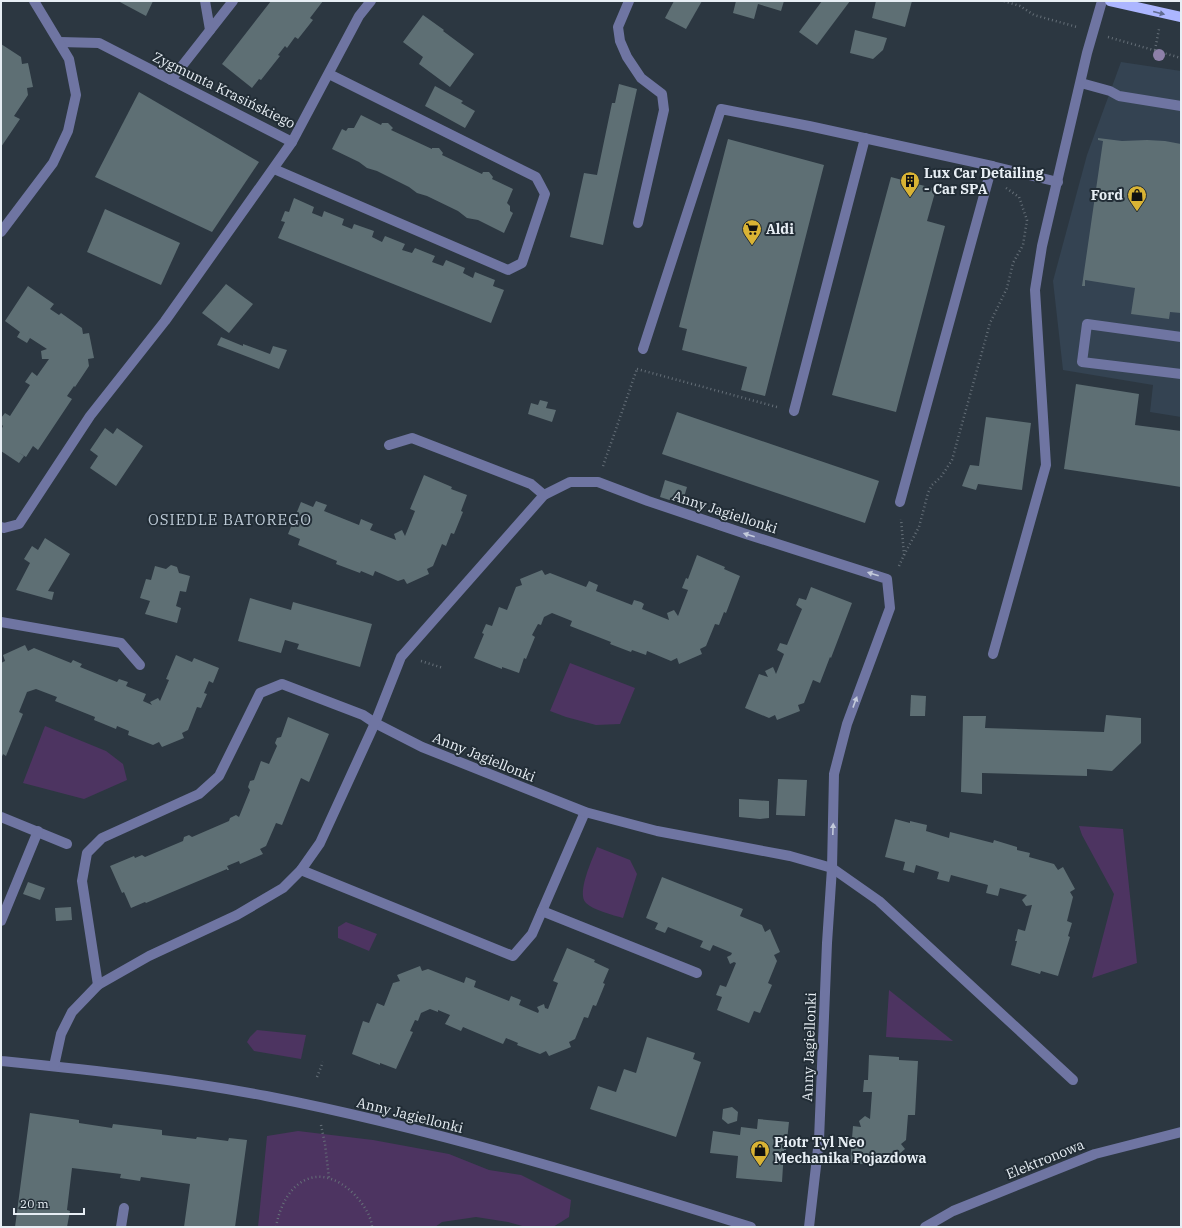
<svg xmlns="http://www.w3.org/2000/svg" width="1182" height="1228" font-family="'IBM Plex Serif',serif">
<style>
.built{fill:#344352}
.green{fill:#4d3461}
.building{fill:#5e6f74}
.lines{fill:none;stroke-linecap:round;stroke-linejoin:round}
.path{stroke:#656f78;stroke-width:2.5;stroke-dasharray:1 3;stroke-linecap:butt}
.minor{stroke:#6f75a2;stroke-width:10}
.major{stroke:#acb6ff;stroke-width:10}
.tree{fill:#8e80a9}
.oneway{fill:#606b90}
.oneway2{fill:#c3cadb}
.labels{text-anchor:middle;dominant-baseline:central;stroke-width:4;stroke-linejoin:round;paint-order:stroke}
.street-label{font-size:14px;fill:#e7eef4;stroke:#222d36}
.poi-label{font-size:14px;font-weight:bold;fill:#e7eef4;stroke:#222d36;text-anchor:start}
.neighbourhood-label{font-size:15px;letter-spacing:1px;fill:#bdcad6;stroke:#222d36}
</style>
<rect width="100%" height="100%" fill="#2c3741"/>
<polygon class="built" points="1121,62 1181,71 1181,417 1150,412 1153,385 1063,370 1053,281 1087,155"/>
<g class="green">
<polygon points="570,663 635,688 620,724 596,725 566,717 550,711"/>
<polygon points="45,726 106,751 123,764 127,780 84,799 23,783"/>
<polygon points="1079,826 1123,829 1137,963 1092,978 1114,894 1082,835"/>
<path d="M597 847 630 860 637 874 623 918C613 915 593 910 586 903 576 893 593 858 597 847Z"/>
<polygon points="346,922 377,934 369,951 338,938 338,927"/>
<polygon points="889,990 953,1041 886,1037"/>
<polygon points="257,1030 306,1035 301,1059 254,1051 247,1042 250,1037"/>
<polygon points="298,1131 373,1140 449,1154 489,1170 521,1175 571,1200 569,1217 553,1227 526,1227 508,1222 476,1217 442,1222 435,1227 258,1227 267,1136"/>
</g>
<g class="building">
<polygon points="118,1 153,1 146,16"/>
<polygon points="271,1 323,1 310,18 313,20 298,39 295,37 287,48 285,46 278,55 280,56 261,80 259,79 252,88 222,64"/>
<polygon points="674,1 702,1 686,29 665,18"/>
<polygon points="736,1 784,1 781,11 758,4 754,19 733,13"/>
<polygon points="822,1 850,1 817,45 799,32"/>
<polygon points="876,1 912,1 905,27 872,18"/>
<polygon points="423,15 444,30 443,31 474,54 450,87 419,64 423,57 403,42"/>
<polygon points="855,30 887,38 883,50 873,59 850,53"/>
<polygon points="1,44 21,57 22,64 28,63 33,87 27,88 28,95 14,116 20,119 1,147"/>
<polygon points="619,84 637,89 603,245 570,237 584,173 597,175 612,103 615,103"/>
<polygon points="435,86 463,101 461,103 475,111 465,128 425,106"/>
<polygon points="139,92 259,162 212,232 95,177"/>
<polygon points="361,115 381,125 382,123 388,123 393,128 391,130 432,149 432,148 439,148 443,153 442,155 482,174 483,172 489,172 493,177 492,179 513,189 507,203 510,206 510,211 513,213 504,233 478,220 467,218 458,211 427,196 417,193 409,187 377,171 367,168 359,162 332,149 342,129 346,131 348,128 354,128"/>
<polygon points="1098,138 1122,141 1147,140 1165,141 1181,144 1181,313 1170,312 1169,319 1131,314 1135,288 1085,280 1085,286 1082,286 1103,141 1098,140"/>
<polygon points="728,139 824,165 765,396 741,390 747,367 682,350 687,329 679,327"/>
<polygon points="891,177 936,189 927,221 945,226 896,412 832,395"/>
<polygon points="294,198 314,207 312,213 322,217 324,211 344,219 342,225 352,229 354,224 374,231 372,237 382,242 385,236 405,244 402,250 412,253 415,248 435,256 432,262 443,266 446,260 465,268 463,273 473,278 475,272 495,280 493,286 504,290 491,323 278,238 285,222 281,221 285,211 289,212"/>
<polygon points="105,209 180,243 161,285 87,252"/>
<polygon points="226,284 253,304 229,333 202,313"/>
<polygon points="28,286 54,304 50,309 59,315 61,313 82,328 83,334 89,333 94,358 88,359 89,366 75,387 74,386 67,396 72,399 38,450 33,446 26,457 18,452 24,456 19,463 1,451 1,430 3,426 1,424 1,418 5,413 10,416 30,385 25,382 32,372 37,376 49,359 42,359 41,351 47,349 30,338 27,343 17,337 20,332 5,321"/>
<polygon points="221,337 243,346 243,344 270,354 273,346 287,350 279,369 217,345"/>
<polygon points="1076,384 1139,394 1135,425 1181,431 1181,487 1064,469"/>
<polygon points="540,400 548,402 546,408 556,410 552,422 528,414 531,403 538,405"/>
<polygon points="677,412 879,481 865,523 662,454"/>
<polygon points="986,417 1031,423 1022,490 978,484 976,490 962,486 970,465 979,466"/>
<polygon points="105,428 113,434 117,428 143,446 116,486 90,468 98,456 90,450"/>
<polygon points="424,475 452,487 451,489 467,495 461,511 463,512 454,534 451,533 446,546 442,544 433,566 427,569 429,574 407,584 404,579 398,581 375,571 373,576 361,571 360,573 336,564 337,561 298,545 300,539 288,534 301,502 313,507 316,501 327,505 324,511 359,525 361,519 373,524 370,530 396,540 394,534 402,530 405,536 415,511 410,509"/>
<polygon points="665,480 687,487 682,504 660,497"/>
<polygon points="45,538 70,554 48,591 54,592 52,600 16,590 30,563 24,559 32,546 38,550"/>
<polygon points="697,555 725,567 724,569 740,576 726,613 724,612 719,625 715,624 706,646 700,649 702,654 679,664 677,658 671,661 647,651 646,655 632,650 631,652 610,644 611,642 570,626 572,621 552,613 544,617 541,625 538,624 532,635 535,637 526,659 524,658 519,673 502,667 502,669 474,658 484,634 482,633 486,624 492,626 499,607 507,610 516,587 522,585 520,579 542,570 545,575 550,573 586,587 589,581 598,585 596,591 632,605 634,600 641,602 644,604 642,609 669,620 667,613 674,610 678,616 688,590 682,588 686,578 688,579"/>
<polygon points="171,565 177,567 179,573 190,576 186,592 180,591 176,606 181,608 177,623 145,614 150,601 140,598 146,579 151,580 155,566 166,569"/>
<polygon points="811,587 852,603 831,658 830,657 820,683 813,680 804,703 798,705 800,711 777,720 775,715 769,718 745,708 759,674 768,677 765,671 773,667 776,674 784,654 777,650 780,643 787,645 802,609 796,605 799,598 806,600"/>
<polygon points="250,598 291,610 293,602 372,624 360,667 297,649 299,644 285,640 281,653 238,641"/>
<polygon points="25,645 28,651 34,648 71,663 73,660 82,664 80,667 117,682 119,679 128,682 126,686 146,694 143,701 152,705 150,702 158,698 160,701 169,680 166,679 176,655 192,662 194,658 219,668 213,683 209,681 204,693 207,694 201,708 197,707 188,730 182,733 184,738 162,747 159,742 153,745 128,735 129,731 117,726 116,729 94,720 95,717 55,701 57,697 36,689 27,692 19,712 23,714 6,756 3,754 1,759 1,663 5,661 3,655"/>
<polygon points="911,695 926,696 925,716 910,716"/>
<polygon points="1106,715 1141,718 1141,743 1112,771 1087,769 1087,776 982,773 982,794 961,792 963,716 986,716 985,728 1104,732"/>
<polygon points="288,717 329,734 309,782 301,778 282,825 276,823 266,846 260,849 263,854 240,864 239,861 227,866 229,870 227,870 227,869 146,903 145,902 131,908 124,892 122,893 110,866 134,856 135,858 142,855 145,857 183,841 184,837 189,835 192,837 229,821 230,818 236,815 239,817 250,790 248,787 250,781 254,780 261,761 269,764 277,746 275,743 277,738 281,737"/>
<polygon points="778,779 807,780 805,816 776,815"/>
<polygon points="739,799 769,801 769,818 760,819 739,817"/>
<polygon points="895,819 910,823 910,821 927,825 926,831 949,838 950,832 993,843 994,840 1017,847 1017,850 1030,853 1029,857 1054,864 1058,870 1063,867 1075,889 1070,892 1073,897 1067,921 1072,923 1068,936 1070,937 1058,976 1041,971 1040,974 1011,965 1017,941 1015,941 1018,929 1025,931 1032,905 1026,906 1022,900 1027,895 1000,888 998,896 986,893 988,885 951,875 949,882 937,879 939,872 916,865 914,873 903,870 905,862 885,857"/>
<polygon points="662,877 743,909 740,916 762,925 765,932 770,929 780,952 774,955 777,961 768,983 772,985 760,1013 754,1011 749,1023 717,1010 722,997 716,995 720,985 726,987 736,963 734,962 730,964 727,957 731,955 732,953 713,945 710,951 700,947 703,941 668,927 665,933 655,929 658,923 646,918"/>
<polygon points="28,882 45,888 40,900 23,894"/>
<polygon points="71,907 72,920 56,921 55,908"/>
<polygon points="567,948 595,960 594,962 609,969 603,983 605,984 596,1006 593,1005 588,1018 584,1017 575,1039 569,1042 571,1047 549,1056 546,1051 540,1054 517,1045 518,1043 506,1038 503,1044 463,1027 461,1031 445,1024 450,1015 438,1010 438,1012 430,1009 421,1013 418,1021 415,1020 410,1031 413,1032 396,1069 380,1063 380,1065 352,1054 363,1021 369,1023 377,1003 384,1006 393,983 400,981 397,975 420,966 422,971 428,969 464,983 466,977 476,981 474,987 509,1001 511,996 521,1000 519,1005 538,1013 539,1011 537,1007 544,1004 545,1008 548,1009 558,983 553,981"/>
<polygon points="647,1037 695,1053 693,1059 701,1062 676,1137 590,1109 598,1086 616,1092 624,1069 636,1073"/>
<polygon points="869,1055 899,1057 899,1060 918,1061 915,1115 908,1115 906,1140 901,1144 905,1149 886,1165 882,1161 877,1165 850,1163 853,1126 861,1127 859,1121 865,1116 870,1119 872,1092 863,1092 864,1080 868,1080"/>
<polygon points="732,1107 738,1112 737,1121 728,1124 722,1119 723,1109"/>
<polygon points="30,1113 79,1120 79,1123 112,1128 113,1124 162,1130 162,1135 196,1139 197,1137 228,1141 229,1138 247,1140 235,1227 184,1227 190,1184 141,1177 140,1181 120,1178 121,1174 72,1168 67,1210 70,1211 67,1227 15,1227"/>
<polygon points="758,1119 789,1122 786,1150 784,1150 782,1182 736,1178 738,1156 710,1153 713,1131 740,1135 741,1127 757,1129"/>
</g>
<g class="lines">
<g class="path">
<polyline points="1004,1 1020,6 1034,15 1077,27"/>
<polyline points="1108,37 1181,58"/>
<polyline points="1155,50 1159,29"/>
<polyline points="637,369 777,407"/>
<polyline points="603,466 637,369"/>
<polyline points="904,555 919,527 928,493 932,485 941,477 952,460 990,323 1007,288 1013,263 1023,245 1027,220 1019,197 1006,188"/>
<polyline points="899,566 904,555 901,519"/>
<polyline points="421,661 443,668"/>
<polyline points="317,1077 323,1062"/>
<polyline points="321,1125 325,1144 329,1178"/>
<path d="M276 1227C284 1182 318 1158 355 1195 363 1204 371 1215 372 1227"/>
</g>
<g class="minor">
<polyline points="205,1 210,30"/>
<polyline points="629,1 618,27 620,41 627,57 641,78 662,94 664,110 638,223"/>
<polyline points="60,42 99,43 292,142 359,16 371,1"/>
<polyline points="171,80 233,1"/>
<polyline points="1081,83 1110,91 1119,96 1181,106"/>
<polyline points="274,169 508,270 522,263 545,194 536,177 329,74"/>
<polyline points="1,232 53,163 68,131 76,95 69,59 34,1"/>
<polyline points="1181,337 1087,324 1082,362 1181,374"/>
<polyline points="643,349 721,109 809,126 992,166"/>
<polyline points="794,411 865,138"/>
<polyline points="389,445 412,438 531,484 544,495"/>
<polyline points="900,502 992,166 1058,182"/>
<polyline points="1,527 4,528 19,524 90,416 165,321 292,142"/>
<polyline points="1,622 121,643 140,665"/>
<polyline points="993,654 1046,465 1035,290 1042,246 1087,53 1102,1"/>
<polyline points="1,817 67,844"/>
<polyline points="301,870 513,956 532,934 585,812"/>
<polyline points="542,911 697,973"/>
<polyline points="1,921 38,831"/>
<polyline points="98,985 82,881 87,853 102,838 199,794 219,776 260,693 282,684 363,715 375,723 422,747 585,812 657,831 790,856 832,868 879,901 1073,1080"/>
<path d="M1 1061C89 1070 178 1079 266 1096 430 1128 591 1177 751 1227"/>
<polyline points="54,1066 61,1034 72,1012 98,985 149,956 237,915 283,888 301,870 320,843 375,723 401,657 544,495 570,482 598,482 648,501 746,534 887,579 890,608 847,724 834,774 832,868 827,943 819,1140 809,1227"/>
<polyline points="121,1227 124,1208"/>
<polyline points="925,1227 953,1211 1095,1154 1181,1132"/>
</g>
<polyline class="major" points="1110,1 1181,17"/>
</g>
<circle class="tree" cx="1159" cy="55" r="6"/>
<defs><path id="oneway-solid" d="M-6-.8H1V-3.2L6.5 0L1 3.2V.8H-6Z"/></defs>
<use class="oneway" href="#oneway-solid" transform="translate(1159 13) rotate(14)"/>
<g class="oneway2">
<use href="#oneway-solid" transform="translate(749 535) rotate(-162)"/>
<use href="#oneway-solid" transform="translate(873 574) rotate(-162)"/>
<use href="#oneway-solid" transform="translate(855 702) rotate(-70)"/>
<use href="#oneway-solid" transform="translate(833 829) rotate(-88)"/>
</g>
<defs>
<g id="building-pin" transform="scale(1)"><path d="M0 17L-7.5 6A9.5 9.5 0 1 1 7.5 6Z" fill="#d9b334" stroke="#222d36"/><path d="M-4-6H4V6H1V3H-1V6H-4ZM-2.5-4.3h1.7v1.8h-1.7ZM.8-4.3h1.7v1.8H.8ZM-2.5-1h1.7V.8h-1.7ZM.8-1h1.7V.8H.8Z" fill="#111"/></g>
<g id="shop-pin" transform="scale(1)"><path d="M0 17L-7.5 6A9.5 9.5 0 1 1 7.5 6Z" fill="#d9b334" stroke="#222d36"/><path d="M-5-2.5h2.3a2.7 3.5 0 0 1 5.4 0H5L5.5 6h-11ZM-1.5-2.5h3a1.5 2.3 0 0 0-3 0Z" fill="#111"/></g>
<g id="supermarket-pin" transform="scale(1)"><path d="M0 17L-7.5 6A9.5 9.5 0 1 1 7.5 6Z" fill="#d9b334" stroke="#222d36"/><path d="M-6-5.5h2.5l.6 2H6L4.5 2H-2.5L-4.4-4H-6ZM-1.5 3.2a1.3 1.3 0 1 0 .1 0ZM3 3.2a1.3 1.3 0 1 0 .1 0Z" fill="#111"/></g>
</defs>
<g fill-rule="evenodd">
<use href="#building-pin" x="910" y="181"/>
<use href="#shop-pin" x="1137" y="195"/>
<use href="#supermarket-pin" x="752" y="229"/>
<use href="#shop-pin" x="760" y="1150"/>
</g>
<g class="labels">
<g class="street-label">
<text transform="translate(224 90) rotate(26)">Zygmunta Krasińskiego</text>
<text transform="translate(725 512) rotate(18)">Anny Jagiellonki</text>
<text transform="translate(484 757) rotate(22)">Anny Jagiellonki</text>
<text transform="translate(809 1047) rotate(-88)">Anny Jagiellonki</text>
<text transform="translate(410 1115) rotate(14)">Anny Jagiellonki</text>
<text transform="translate(1045 1159) rotate(-22)">Elektronowa</text>
</g>
<g class="poi-label">
<text x="924" y="173">Lux Car Detailing<tspan x="924" dy="16">- Car SPA</tspan></text>
<text x="1123" y="195" text-anchor="end">Ford</text>
<text x="766" y="229">Aldi</text>
<text x="774" y="1142">Piotr Tyl Neo<tspan x="774" dy="16">Mechanika Pojazdowa</tspan></text>
</g>
<g class="neighbourhood-label">
<text x="230" y="519">OSIEDLE BATOREGO</text>
</g>
</g>
<rect width="1182" height="1228" fill="none" stroke="#e7eef4" stroke-width="4"/>
<path d="M14 1208v6h70v-6" fill="none" stroke="#e7eef4" stroke-width="2"/>
<text x="20" y="1208" font-size="12" fill="#e7eef4" stroke="#222d36" stroke-width="3" paint-order="stroke">20 m</text>
</svg>
